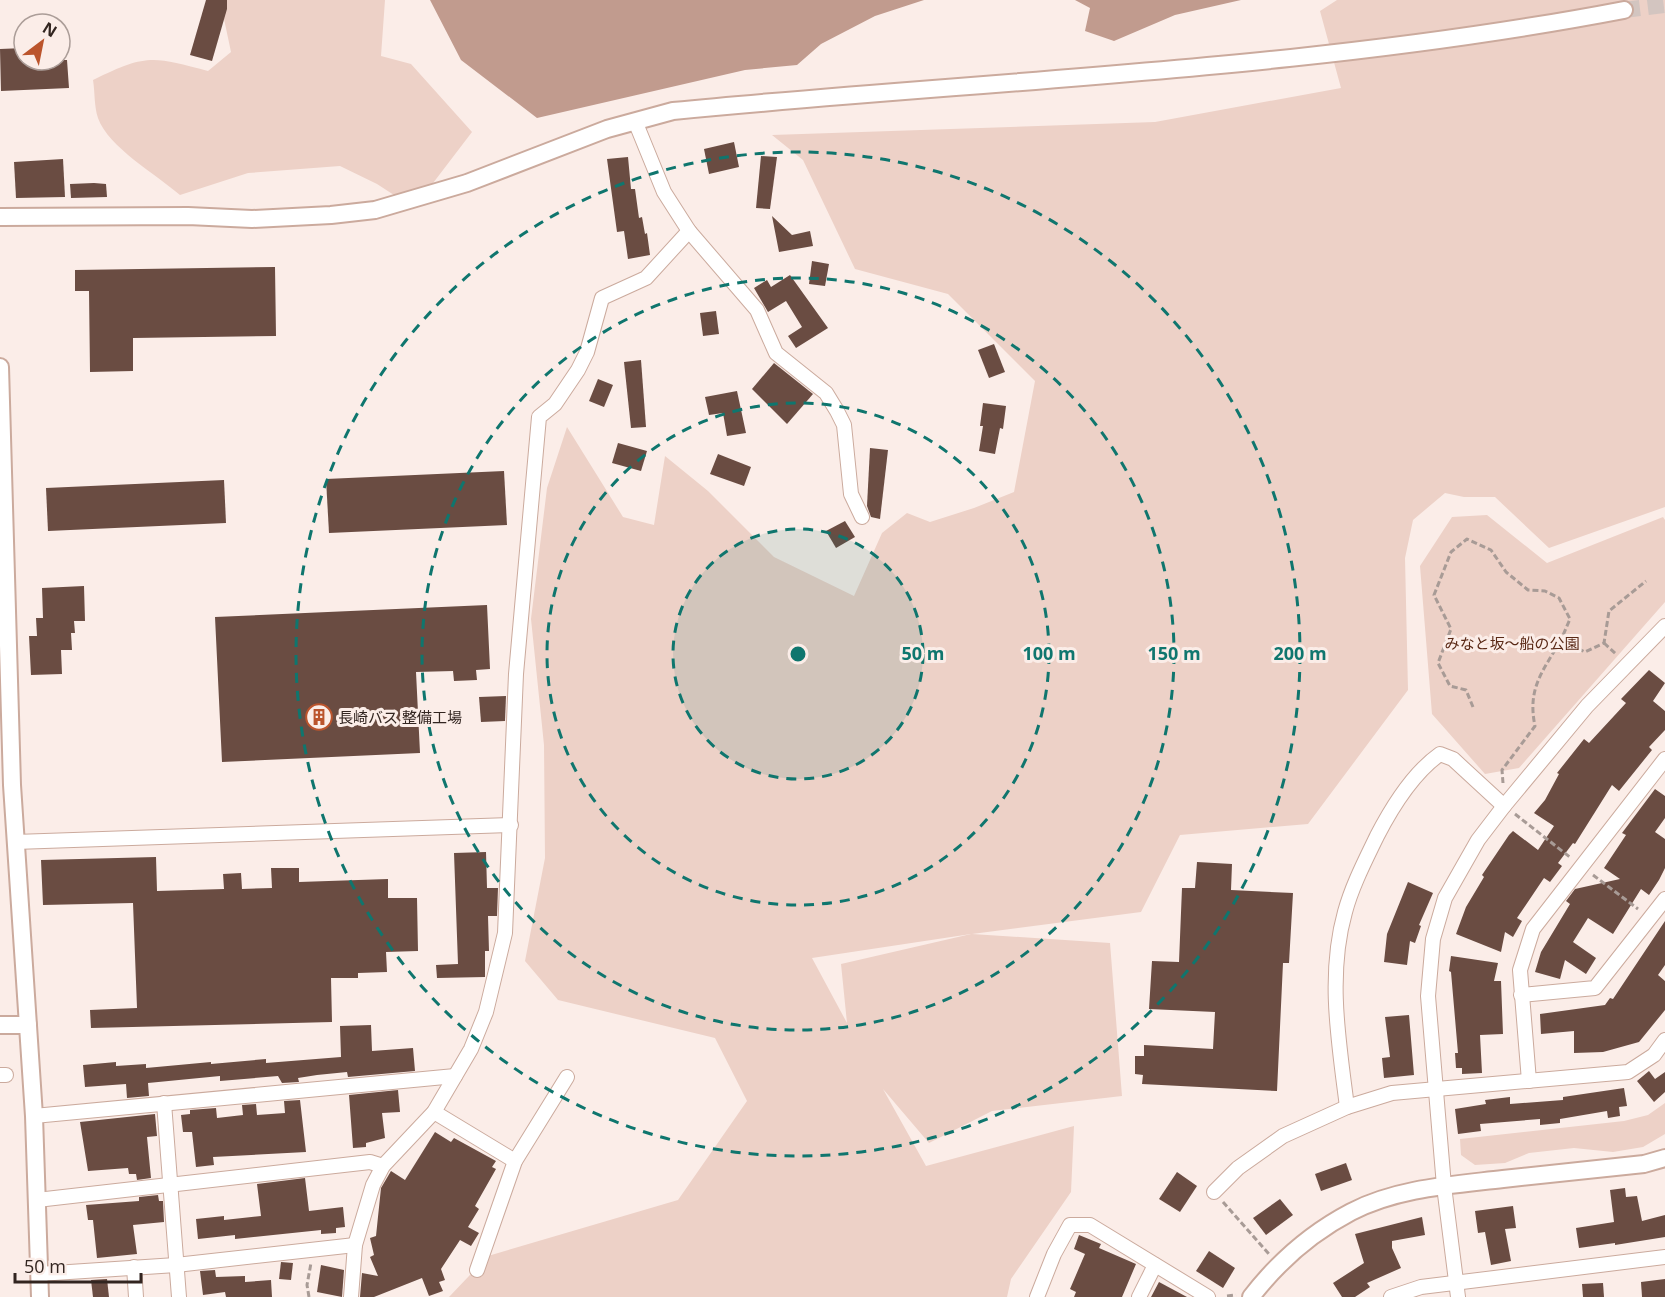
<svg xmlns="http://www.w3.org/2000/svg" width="1665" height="1297" font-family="'Open Sans','Noto Sans JP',sans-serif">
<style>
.green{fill:#edd1c7;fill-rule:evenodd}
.water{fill:#c19b8e}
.building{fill:#6a4c42}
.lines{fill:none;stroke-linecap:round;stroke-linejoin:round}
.tertiary-tunnel{stroke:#d3c5c0;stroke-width:16;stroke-dasharray:16 8;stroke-linecap:butt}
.minor-casing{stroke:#cbaa9d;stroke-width:16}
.tertiary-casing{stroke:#cbaa9d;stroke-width:20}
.path{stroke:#a89b96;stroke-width:3;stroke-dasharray:6 3;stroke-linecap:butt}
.minor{stroke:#fff;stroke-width:14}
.tertiary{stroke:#fff;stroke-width:16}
.ring{fill:none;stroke:#0f766e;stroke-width:3;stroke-dasharray:10 8}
.labels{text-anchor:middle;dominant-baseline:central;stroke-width:6;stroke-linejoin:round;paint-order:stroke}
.park-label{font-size:15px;fill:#5a2916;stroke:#fbede8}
.poi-label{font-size:15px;fill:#322520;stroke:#fbede8;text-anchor:start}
.centre{fill:#0f766e;stroke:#fbede8;stroke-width:3}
.ring-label{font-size:18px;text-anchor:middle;font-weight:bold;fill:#0f766e;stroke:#fbede8;stroke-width:6;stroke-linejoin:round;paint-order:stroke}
</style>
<rect width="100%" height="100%" fill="#fbede8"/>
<g class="green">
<path d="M220 0H385L381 56 411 64 472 132 414 208 377 184 340 166 248 173 180 195C157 175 108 147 98 118 94 107 95 92 93 80 146 54 152 56 208 71L231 52Z"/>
<path d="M1337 0H1665V507L1549 548 1495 497H1464L1445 493 1413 520 1405 558 1408 690 1308 824 1180 835 1141 912 972 934 1110 943 1122 1096 992 1111 929 1143 883 1089 926 1166 1074 1126 1071 1192 1011 1279 1007 1297H449L488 1256 678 1200 747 1101 715 1038 558 1000 525 961 545 858 544 745 531 619 547 488 567 427 623 517 654 525 665 456 708 491 774 557 854 596 882 533 907 513 930 522 974 508 1014 492 1035 381 948 294 855 269 803 160 772 135 1155 122 1341 88 1320 11ZM971 934 841 964 847 1023 812 958Z"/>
<polygon points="1487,515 1547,563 1663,517 1665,520 1665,602 1519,768 1485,774 1432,714 1420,566 1452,517"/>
<polygon points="1665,1103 1665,1134 1643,1147 1613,1152 1574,1148 1529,1153 1505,1163 1475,1165 1461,1155 1460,1139 1624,1121 1648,1115"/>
</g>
<g class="water">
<polygon points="430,0 924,0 875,16 821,44 797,65 745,70 537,118 461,60"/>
<polygon points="1075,0 1241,0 1175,15 1114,41 1085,31 1090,8"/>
</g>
<g class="building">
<polygon points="206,0 227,0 227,9 212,61 190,55"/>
<polygon points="24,48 24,60 67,60 69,88 1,91 0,49"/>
<polygon points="734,142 739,167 709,174 704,149"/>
<polygon points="761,156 777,157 770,209 756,208"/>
<polygon points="628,157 631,189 635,189 639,218 642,217 645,234 647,233 650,255 628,259 624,231 617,232 607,159"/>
<polygon points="63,159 65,197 16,198 14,162"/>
<polygon points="94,183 106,184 107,197 71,198 70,184"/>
<polygon points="772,216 792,235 810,231 813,246 779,252"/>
<polygon points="812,261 829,264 825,286 809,284"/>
<polygon points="275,267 276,336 133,338 133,371 90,372 89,291 75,291 75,270"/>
<polygon points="790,275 828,328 796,348 788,336 802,327 786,301 768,312 754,288 767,280 771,287"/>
<polygon points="716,311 719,334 703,336 700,313"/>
<polygon points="994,344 1005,372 989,378 978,350"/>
<polygon points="641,360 646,427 631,428 624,362"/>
<polygon points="774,363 813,394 787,424 752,389"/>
<polygon points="598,379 613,385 604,407 589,401"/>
<polygon points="737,391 746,433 727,436 723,413 709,415 705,397"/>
<polygon points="983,403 1006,406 1003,429 1000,428 995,454 979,451 983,426 980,426"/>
<polygon points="618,443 647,451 641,471 612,463"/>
<polygon points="870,448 888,450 880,519 871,517 867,506"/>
<polygon points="718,454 751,467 744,486 710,474"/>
<polygon points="504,471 507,525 329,533 326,479"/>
<polygon points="224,480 226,523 48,531 46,488"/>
<polygon points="845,521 855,537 836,548 826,531"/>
<polygon points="84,586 85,621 74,621 75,633 71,633 72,650 61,650 62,674 31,675 29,636 37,636 36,618 43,618 42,588"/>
<polygon points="487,605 490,669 476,670 477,680 454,681 453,671 416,672 420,753 222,762 215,617"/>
<polygon points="1649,670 1665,683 1653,701 1665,711 1665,730 1649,747 1652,750 1619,791 1612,785 1575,844 1573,843 1558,863 1562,866 1550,882 1544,878 1517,918 1522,921 1513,937 1505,932 1501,952 1456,934 1466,907 1484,877 1482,875 1509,835 1513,831 1538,850 1554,826 1534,813 1545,800 1559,774 1557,773 1584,739 1589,743 1626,703 1621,699"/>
<polygon points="506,696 505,721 481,722 479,697"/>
<polygon points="1655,789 1665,796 1665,818 1655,832 1665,839 1665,868 1659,880 1649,895 1641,889 1613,934 1588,918 1573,942 1596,958 1586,974 1565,960 1560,979 1535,972 1541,952 1570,904 1566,901 1575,889 1620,879 1604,868 1626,835 1622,833"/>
<polygon points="486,852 487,888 498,888 497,916 488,916 489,951 485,951 485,977 437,978 436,965 458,964 454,853"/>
<polygon points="156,857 157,891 224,889 223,874 241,873 242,889 272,888 271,868 299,868 299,882 388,879 388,898 417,898 418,951 386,952 387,972 358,973 358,978 331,978 332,1022 91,1028 90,1010 137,1008 133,903 43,905 41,860"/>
<polygon points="1197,862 1232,864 1231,890 1293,893 1289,963 1283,963 1277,1091 1142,1084 1143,1075 1135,1074 1135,1056 1144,1056 1144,1045 1213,1049 1215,1012 1149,1009 1152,961 1179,962 1182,888 1195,888"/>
<polygon points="1408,882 1433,893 1419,925 1421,926 1415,943 1410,941 1407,965 1384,962 1387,934"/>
<polygon points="1665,921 1665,965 1658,975 1665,981 1665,1010 1639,1042 1603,1052 1574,1053 1574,1031 1541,1034 1540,1014 1605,1005 1610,998 1613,999"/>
<polygon points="1451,956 1498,963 1494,981 1501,981 1503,1034 1480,1035 1482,1073 1462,1074 1462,1068 1456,1068 1455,1053 1458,1053 1451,972 1449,971"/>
<polygon points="1409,1015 1414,1075 1384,1078 1382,1058 1390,1057 1385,1017"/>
<polygon points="371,1025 372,1051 413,1048 415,1071 348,1077 347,1072 317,1075 298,1078 299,1082 282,1083 278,1076 220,1081 220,1076 148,1083 149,1096 127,1098 126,1084 85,1087 83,1065 116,1062 116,1066 146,1064 146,1068 211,1062 211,1064 266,1059 266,1063 341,1057 340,1026"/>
<polygon points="1649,1071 1655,1079 1665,1072 1665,1092 1654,1102 1637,1081"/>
<polygon points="1624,1088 1627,1106 1619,1107 1620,1116 1608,1118 1607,1111 1560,1119 1560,1123 1540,1125 1540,1119 1480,1124 1481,1131 1458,1134 1455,1109 1486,1104 1485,1100 1510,1097 1510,1104 1563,1100 1563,1097"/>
<polygon points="398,1090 400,1112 382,1113 385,1138 366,1143 366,1147 353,1148 349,1095"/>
<polygon points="300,1100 306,1152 213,1157 214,1165 196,1167 192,1132 183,1132 181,1115 190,1114 190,1110 216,1108 217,1118 243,1115 242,1105 256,1104 257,1115 285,1113 284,1101"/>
<polygon points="155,1114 157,1136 147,1137 151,1178 137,1180 136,1174 129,1174 128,1168 88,1171 80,1122"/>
<polygon points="435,1132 451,1142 454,1138 496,1161 492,1167 496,1169 475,1206 479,1209 468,1227 479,1233 471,1246 460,1240 441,1269 445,1280 439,1282 443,1291 429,1296 422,1278 374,1297 360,1297 362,1273 378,1276 370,1257 374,1255 370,1238 376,1236 381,1188 391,1171 405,1180"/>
<polygon points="1346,1163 1352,1180 1321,1191 1315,1174"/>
<polygon points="1177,1172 1197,1186 1180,1212 1159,1199"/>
<polygon points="305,1178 309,1211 343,1207 345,1227 336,1228 336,1233 321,1234 321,1230 235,1239 235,1235 198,1239 196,1219 224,1216 224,1220 261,1216 257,1184"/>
<polygon points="1625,1188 1626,1197 1637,1196 1642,1221 1665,1215 1665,1237 1615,1245 1615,1243 1579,1248 1576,1228 1614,1222 1610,1190"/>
<polygon points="158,1195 159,1201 163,1201 164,1222 133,1225 137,1254 97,1258 93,1220 88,1220 86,1205 139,1201 139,1197"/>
<polygon points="1280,1199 1293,1215 1266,1235 1253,1218"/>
<polygon points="1513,1206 1516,1228 1505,1229 1511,1261 1491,1265 1485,1232 1478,1233 1475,1211"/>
<polygon points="1422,1217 1425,1235 1392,1241 1392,1248 1401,1268 1367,1283 1370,1287 1355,1297 1342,1297 1333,1283 1364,1263 1355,1234"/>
<polygon points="1079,1235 1101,1244 1099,1248 1136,1264 1122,1297 1074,1297 1076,1292 1070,1289 1085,1254 1074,1249"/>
<polygon points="1209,1251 1235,1268 1223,1288 1196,1271"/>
<polygon points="281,1262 293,1263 291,1280 279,1279"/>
<polygon points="321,1265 344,1270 342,1297 317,1292"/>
<polygon points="215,1270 216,1277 245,1276 245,1282 271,1280 272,1297 226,1297 225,1292 203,1295 200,1271"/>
<polygon points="107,1279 109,1297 93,1297 91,1280"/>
<polygon points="1665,1279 1665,1297 1642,1297 1641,1282"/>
<polygon points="1159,1282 1187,1297 1151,1297"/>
<polygon points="1603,1283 1604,1297 1583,1297 1582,1284"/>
</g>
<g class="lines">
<polyline class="tertiary-tunnel" points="1624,10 1665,5"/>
<g class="minor-casing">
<g id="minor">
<polyline points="635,121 664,192 689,231 757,310 776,353 826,393 837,411 844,425 851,494 862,517"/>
<polyline points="15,842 511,825"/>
<polyline points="1521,995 1595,988 1665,899"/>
<polyline points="0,1075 6,1075"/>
<polyline points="1529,1081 1520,970 1533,929 1665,759"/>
<polyline points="164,1103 179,1297"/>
<path d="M1347 1107C1339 1043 1327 976 1345 912 1352 886 1365 861 1377 836 1392 807 1413 773 1440 754L1453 759 1504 806"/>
<polyline points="434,1112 515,1161"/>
<polyline points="34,1116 455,1076"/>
<polyline points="1214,1192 1238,1168 1283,1136 1347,1107 1392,1093 1628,1072 1654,1055 1665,1040"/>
<polyline points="37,1200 370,1162 383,1166"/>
<polyline points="134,1267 136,1297"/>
<polyline points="477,1270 515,1161 567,1077"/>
<polyline points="39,1274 176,1265 355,1245"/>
<polyline points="351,1297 355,1245 373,1185 383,1166 434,1112 471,1049 486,1012 505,933 516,674 539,417 555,404 578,370 587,352 602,298 646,278 689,231"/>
<polyline points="1037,1297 1054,1254 1070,1225 1090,1225 1208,1297"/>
<polyline points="1139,1297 1155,1265"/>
<polyline points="1391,1297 1421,1287 1665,1257"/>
<polyline points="1458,1297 1444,1186 1428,996 1433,939 1445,898 1478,840 1504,806 1587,706 1665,626"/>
</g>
</g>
<g class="tertiary-casing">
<g id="tertiary">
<path d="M0 217 188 216 252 219 331 215 375 210 467 183 607 129 673 111C990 80 1311 70 1624 10"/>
<polyline points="0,367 12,785 34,1116 40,1297"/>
<polyline points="0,1025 28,1025"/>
<path d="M1251 1297C1278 1262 1311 1233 1351 1212 1397 1188 1452 1185 1503 1179 1550 1174 1597 1169 1644 1164L1665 1158"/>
</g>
</g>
<g class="path">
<polyline points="1604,643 1617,655"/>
<polyline points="1473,707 1466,690 1450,686 1438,663 1451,629 1434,595 1451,552 1467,539 1491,550 1506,572 1528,590 1545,591 1559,598 1570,619 1561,640"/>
<path d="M1503 783 1502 770 1535 726C1527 688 1543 671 1561 640L1585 652 1604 643 1609 611 1646 581"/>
<polyline points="1515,814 1571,858"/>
<polyline points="1593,875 1638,909"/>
<polyline points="1223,1202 1269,1254"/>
<polyline points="1227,1296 1236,1295"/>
<polyline points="309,1297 307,1285 311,1263"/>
</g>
<use href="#minor" class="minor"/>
<use href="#tertiary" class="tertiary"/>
</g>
<circle cx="798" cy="654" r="125" fill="#0f766e" fill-opacity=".12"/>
<g class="ring">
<circle cx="798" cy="654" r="125"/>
<circle cx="798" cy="654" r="251"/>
<circle cx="798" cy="654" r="376"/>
<circle cx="798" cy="654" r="502"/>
</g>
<defs>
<g id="building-ring" transform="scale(1.35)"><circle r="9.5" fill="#fbede8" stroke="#bb542c" stroke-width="1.5"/><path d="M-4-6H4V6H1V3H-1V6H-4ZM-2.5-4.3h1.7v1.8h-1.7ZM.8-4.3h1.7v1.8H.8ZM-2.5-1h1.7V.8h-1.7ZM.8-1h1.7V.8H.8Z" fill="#bb542c"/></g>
</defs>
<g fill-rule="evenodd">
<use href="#building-ring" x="319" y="717"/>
</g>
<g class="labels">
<g class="park-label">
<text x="1512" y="643">みなと坂〜船の公園</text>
</g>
<g class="poi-label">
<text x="338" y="717">長崎バス 整備工場</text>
</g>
</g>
<circle cx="798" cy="654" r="9" class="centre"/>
<g class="ring-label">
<text x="923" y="660">50 m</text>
<text x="1049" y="660">100 m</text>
<text x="1174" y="660">150 m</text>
<text x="1300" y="660">200 m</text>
</g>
<g transform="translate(42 42) rotate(32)"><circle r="28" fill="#fbede8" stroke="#ab9d98" stroke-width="1.5"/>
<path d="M0-4.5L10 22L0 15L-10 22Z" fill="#bb542c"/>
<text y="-9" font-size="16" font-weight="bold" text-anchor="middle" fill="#322520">N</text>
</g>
<path d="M15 1273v9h126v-9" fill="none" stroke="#322520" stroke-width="3"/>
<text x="24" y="1273" font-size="18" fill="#322520" stroke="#fbede8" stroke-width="4.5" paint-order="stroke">50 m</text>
</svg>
